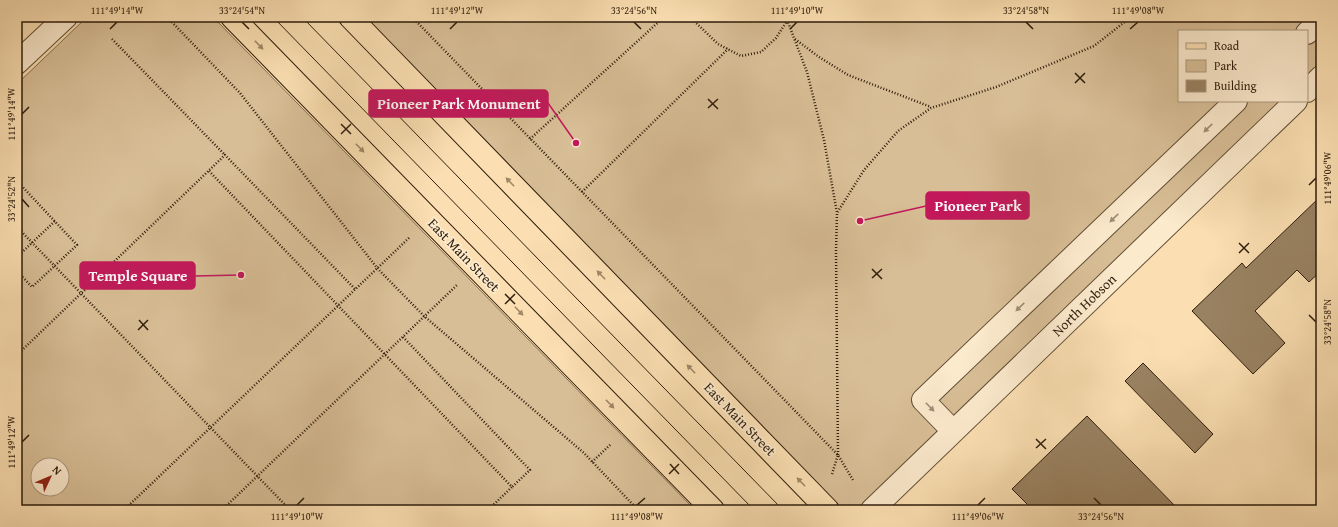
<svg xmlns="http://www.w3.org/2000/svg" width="1338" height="527" font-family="'Gentium Book Plus',serif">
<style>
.green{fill:#d8be96;stroke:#836e50;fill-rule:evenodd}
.building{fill:#998262;stroke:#2e1d0b}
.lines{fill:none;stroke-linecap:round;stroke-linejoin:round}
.minor-casing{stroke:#614e35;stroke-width:24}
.major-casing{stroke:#2e1d0b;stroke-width:24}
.path{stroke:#2e1d0b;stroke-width:2.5;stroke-dasharray:1 2;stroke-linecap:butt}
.minor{stroke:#fceacd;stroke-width:22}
.major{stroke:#fbdfb2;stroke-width:22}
.tram{stroke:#2e1d0b;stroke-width:1}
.oneway{fill:#9f8867}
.oneway2{fill:#9f8e76}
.ticks{fill:none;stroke:#2e1d0b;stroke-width:1.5}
.labels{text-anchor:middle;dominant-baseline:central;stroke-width:3.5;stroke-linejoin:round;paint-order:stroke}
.street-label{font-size:14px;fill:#2e1d0b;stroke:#fceacd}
.leader{fill:none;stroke:#c2185b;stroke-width:1.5}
.callout-dot{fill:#c2185b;stroke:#fceacd;stroke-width:1.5}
.callout{fill:#c2185b;stroke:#c2185b;stroke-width:1.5}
.callout-label{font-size:15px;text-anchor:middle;font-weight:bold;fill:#fff}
.neatline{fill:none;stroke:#2e1d0b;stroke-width:1.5}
.ticks-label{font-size:10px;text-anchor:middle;fill:#2e1d0b}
</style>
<rect width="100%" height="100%" fill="#fbdfb2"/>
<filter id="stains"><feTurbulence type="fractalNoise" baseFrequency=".005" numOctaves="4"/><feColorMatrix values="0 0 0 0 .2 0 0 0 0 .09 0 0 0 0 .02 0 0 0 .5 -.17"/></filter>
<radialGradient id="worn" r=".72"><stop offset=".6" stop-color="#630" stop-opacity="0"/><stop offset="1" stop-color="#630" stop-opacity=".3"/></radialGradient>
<g class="green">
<path d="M87 17H213L695 510H17V84ZM38 465H62V489H38Z"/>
<polygon points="350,17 1321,17 1321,77 1307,91 1307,31 1179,31 1179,101 1296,101 872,510 828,510"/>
</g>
<g class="building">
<polygon points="1321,196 1321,271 1309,282 1297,270 1255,311 1285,343 1253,374 1192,311 1242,263 1246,268"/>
<polygon points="1143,363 1213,434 1195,453 1125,381"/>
<polygon points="1087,416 1179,510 1033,510 1012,489"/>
</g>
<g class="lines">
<g class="minor-casing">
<g id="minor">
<polyline points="1307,33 1321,20"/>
<polyline points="17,63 66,17"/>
<polyline points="1307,91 1321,77"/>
<polyline points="953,431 923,400 1236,101"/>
<polyline points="872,510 1296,101"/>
</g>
</g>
<g class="major-casing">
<g id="major">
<polyline points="232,17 713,510"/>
<polyline points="350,17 828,510"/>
</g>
</g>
<g class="path">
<polyline points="169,17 169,19 240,93 378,269 424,316 584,453 638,510"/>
<polyline points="412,17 838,455"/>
<polyline points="690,17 718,44 741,56 761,52 776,38 787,21"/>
<polyline points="786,17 807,72 824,140 837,213"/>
<polyline points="112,39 225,155"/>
<polyline points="795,39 819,57 848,75 931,107"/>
<polyline points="530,139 664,17"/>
<polyline points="209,171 512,487 488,510"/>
<polyline points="17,181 77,245 32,287 17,271"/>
<polyline points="582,192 728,49"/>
<polyline points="17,227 290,510"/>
<polyline points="17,257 55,221"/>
<polyline points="403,337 530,470 512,487"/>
<polyline points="17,355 225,155 355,289"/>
<polyline points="838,455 836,252 837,213 864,170 898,131 931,108 996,87 1094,46 1131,17"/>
<polyline points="592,462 611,444"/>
<polyline points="832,474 838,455 853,480"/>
<polyline points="124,510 410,237"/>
<polyline points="222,510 457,285"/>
</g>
<use href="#minor" class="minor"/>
<use href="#major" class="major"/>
<g class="tram">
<polyline points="273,17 754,510"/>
<polyline points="302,17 783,510"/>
</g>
</g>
<defs><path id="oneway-solid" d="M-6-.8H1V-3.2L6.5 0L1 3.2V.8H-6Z"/></defs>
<g class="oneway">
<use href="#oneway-solid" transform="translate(259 45) rotate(46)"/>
<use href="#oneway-solid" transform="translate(360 148) rotate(46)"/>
<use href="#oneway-solid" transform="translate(510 182) rotate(-134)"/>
<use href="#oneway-solid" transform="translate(601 275) rotate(-134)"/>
<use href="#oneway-solid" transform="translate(519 311) rotate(46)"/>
<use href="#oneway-solid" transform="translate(691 369) rotate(-134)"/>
<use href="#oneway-solid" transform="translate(610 404) rotate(46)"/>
<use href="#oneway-solid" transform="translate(801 482) rotate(-134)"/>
</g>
<g class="oneway2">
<use href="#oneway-solid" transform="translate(1208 128) rotate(136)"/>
<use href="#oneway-solid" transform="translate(1114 218) rotate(136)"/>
<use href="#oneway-solid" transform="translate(1020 307) rotate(136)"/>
<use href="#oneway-solid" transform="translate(930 407) rotate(46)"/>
</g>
<path class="ticks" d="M242 22 249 29M634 22 641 29M1026 22 1033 29M110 29 117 22M450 29 457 22M790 29 797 22M1130 29 1138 22M1075 73 1085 83M1075 83 1085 73M708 99 718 109M708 108 718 99M22 114 29 107M341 124 351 134M341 134 351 124M1309 185 1316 178M22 199 29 207M1239 243 1249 253M1239 253 1249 243M872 269 882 279M872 278 882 269M505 294 515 304M505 304 515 294M1309 315 1316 322M139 320 148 330M138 330 148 320M1036 439 1046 449M22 442 29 435M1036 448 1046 439M670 464 679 474M669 474 679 464M1094 498 1101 505M297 505 304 498M637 505 645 498M978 505 985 498"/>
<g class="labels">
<g class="street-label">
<text transform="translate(464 255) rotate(46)">East Main Street</text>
<text transform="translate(1084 305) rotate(-44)">North Hobson</text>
<text transform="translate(740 419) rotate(46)">East Main Street</text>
</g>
</g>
<path class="leader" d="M576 143L548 103M860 221L926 206M241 275L195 276"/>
<g class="callout-dot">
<circle cx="576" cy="143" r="4"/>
<circle cx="860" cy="221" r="4"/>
<circle cx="241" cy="275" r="4"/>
</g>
<g class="callout">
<rect x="369" y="90" width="179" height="27" rx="4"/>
<rect x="926" y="192" width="103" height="27" rx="4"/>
<rect x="80" y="262" width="115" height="27" rx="4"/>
</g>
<g class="callout-label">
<text x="459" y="109">Pioneer Park Monument</text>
<text x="978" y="211">Pioneer Park</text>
<text x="138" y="281">Temple Square</text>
</g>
<rect width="1338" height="527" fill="none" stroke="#fbdfb2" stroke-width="44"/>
<rect x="1178" y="30" width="130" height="72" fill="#fceacd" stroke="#aa987f"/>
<rect x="1186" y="43" width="20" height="6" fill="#fbdfb2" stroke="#aa987f"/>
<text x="1214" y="50" font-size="12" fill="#2e1d0b">Road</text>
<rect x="1186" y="60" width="20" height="12" fill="#d8be96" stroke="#aa987f"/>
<text x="1214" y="70" font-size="12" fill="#2e1d0b">Park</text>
<rect x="1186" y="80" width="20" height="12" fill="#998262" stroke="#aa987f"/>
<text x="1214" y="90" font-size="12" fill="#2e1d0b">Building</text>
<g transform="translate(50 477) rotate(46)"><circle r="19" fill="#fceacd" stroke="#aa987f"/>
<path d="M0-3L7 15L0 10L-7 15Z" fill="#8f2418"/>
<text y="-6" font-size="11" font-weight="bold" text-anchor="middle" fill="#2e1d0b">N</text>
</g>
<rect x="22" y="22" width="1294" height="483" class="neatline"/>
<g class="ticks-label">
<text x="117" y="14">111°49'14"W</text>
<text x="242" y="14">33°24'54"N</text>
<text x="457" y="14">111°49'12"W</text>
<text x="634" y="14">33°24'56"N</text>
<text x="797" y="14">111°49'10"W</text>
<text x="1026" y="14">33°24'58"N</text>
<text x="1138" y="14">111°49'08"W</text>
<text transform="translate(11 114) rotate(-90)" y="4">111°49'14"W</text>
<text transform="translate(1327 178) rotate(-90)" y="4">111°49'06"W</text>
<text transform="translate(11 199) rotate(-90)" y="4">33°24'52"N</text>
<text transform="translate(1327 322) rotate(-90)" y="4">33°24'58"N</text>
<text transform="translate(11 442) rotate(-90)" y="4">111°49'12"W</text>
<text x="297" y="520">111°49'10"W</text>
<text x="637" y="520">111°49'08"W</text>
<text x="978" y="520">111°49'06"W</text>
<text x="1101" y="520">33°24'56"N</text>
</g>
<rect width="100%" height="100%" filter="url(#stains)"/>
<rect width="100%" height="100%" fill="url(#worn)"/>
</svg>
